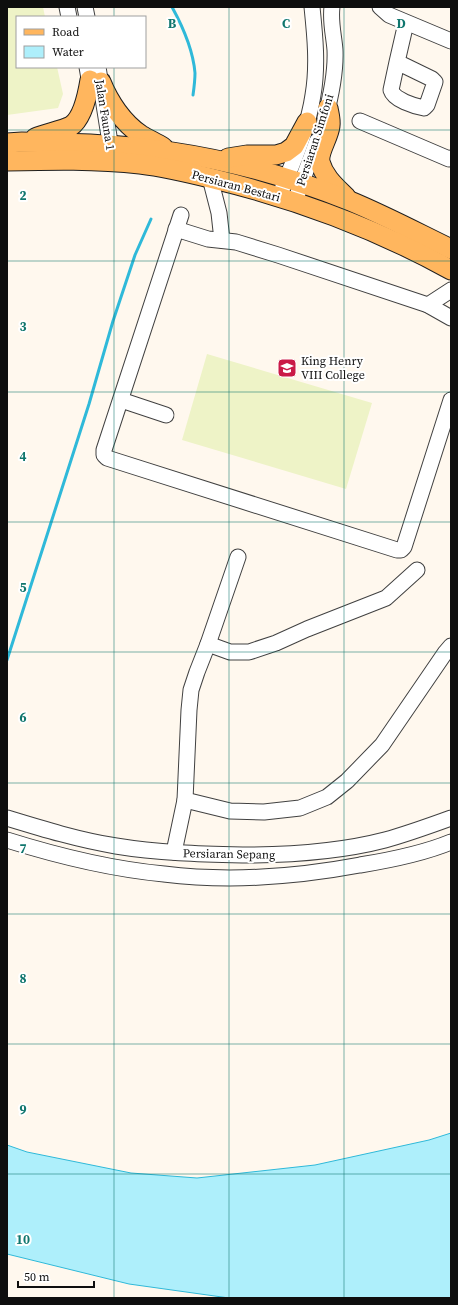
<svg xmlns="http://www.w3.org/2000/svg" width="458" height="1305" font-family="'Source Serif 4',serif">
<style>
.pitch{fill:#eef3c7}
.water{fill:#aeeffb;stroke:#2fb9d9}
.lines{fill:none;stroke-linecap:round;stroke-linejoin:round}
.stream{stroke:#2fb9d9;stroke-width:3}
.minor-casing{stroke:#414141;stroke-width:17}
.major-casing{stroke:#1f1f1f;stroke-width:21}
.minor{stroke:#fff;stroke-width:15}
.major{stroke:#ffb65e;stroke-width:19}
.grid{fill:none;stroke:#0f766e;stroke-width:1;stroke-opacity:0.55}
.labels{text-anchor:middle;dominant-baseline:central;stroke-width:4;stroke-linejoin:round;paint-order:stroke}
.street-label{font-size:12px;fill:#0e0e0e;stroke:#fff}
.poi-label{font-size:12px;fill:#0e0e0e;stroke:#fff;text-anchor:start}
.grid-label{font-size:13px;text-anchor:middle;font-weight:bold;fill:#0f766e;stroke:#fff;stroke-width:4;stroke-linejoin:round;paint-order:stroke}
</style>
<rect width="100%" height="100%" fill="#fff8ee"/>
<g class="pitch">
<polygon points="7,7 43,7 45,17 17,17 17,67 57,67 63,94 58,108 7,115"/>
<polygon points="207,354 372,403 346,489 182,440"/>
</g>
<polygon class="water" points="451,1133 451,1298 229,1298 129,1284 7,1254 7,1145 27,1152 131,1173 197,1178 315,1165 429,1140"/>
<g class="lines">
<g class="stream">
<path d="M172 7C183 27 193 49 195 73 195 80 194 88 193 95"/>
<polyline points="7,660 89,404 113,321 135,255 151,219"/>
</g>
<g class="minor-casing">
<g id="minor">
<polyline points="67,7 69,17"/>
<polyline points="85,7 87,17"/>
<polyline points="380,7 389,15 451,41"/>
<path d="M397 62 432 79 435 82 427 105 424 108C414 106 394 100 391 90L397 62 406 23"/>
<polyline points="87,67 91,90"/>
<polyline points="98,67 112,155"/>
<path d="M325 118C331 96 336 74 335 50 334 36 330 22 332 7"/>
<polyline points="360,121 449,159 451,158"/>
<polyline points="210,178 219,213 222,240"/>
<path d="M279 197C292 164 308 130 313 95 318 66 315 36 312 7"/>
<polyline points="295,201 317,141"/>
<polyline points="181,215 104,450 104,455 107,458 397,550 401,550 404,547 451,400"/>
<polyline points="176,229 208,239 236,242 278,255 428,305 451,318"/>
<polyline points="428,305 451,290"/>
<polyline points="121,400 166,415"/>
<polyline points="208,644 230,652 249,652 276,643 307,629 386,598 417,570"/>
<polyline points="185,800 230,811 264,812 300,808 327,797 347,781 382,745 445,653 451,646"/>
<path d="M7 818C43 829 79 840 116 846 158 853 201 854 243 855 290 855 339 852 385 840 407 834 429 826 451 818"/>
<path d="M7 840C58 856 111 869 164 874 229 882 296 877 360 865 391 860 422 854 451 842"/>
<polyline points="174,852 185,800 189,710 191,690 197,672 208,644 238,557"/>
</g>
</g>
<g class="major-casing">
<g id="major">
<path d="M101 82C109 102 123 123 141 135 148 139 156 143 163 147"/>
<path d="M328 108C329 114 331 120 330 126 329 137 318 152 320 162 324 177 336 187 346 197"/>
<path d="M35 138C45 134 63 130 71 126 83 118 88 92 90 80"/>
<path d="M7 143 22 142C72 143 122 144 172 152 233 161 293 178 350 201 384 215 418 233 451 249"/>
<polyline points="228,158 247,155 276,155 286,152 294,146 307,122"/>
<path d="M7 161C51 160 96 159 140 164 165 167 190 173 214 179 296 199 377 229 451 270"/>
</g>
</g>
<use href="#minor" class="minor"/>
<use href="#major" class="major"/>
</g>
<path class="grid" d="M114 7V17M229 7V1298M344 7V1298M114 67V1298M7 130H451M7 261H451M7 392H451M7 522H451M7 652H451M7 783H451M7 914H451M7 1044H451M7 1174H451"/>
<defs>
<g id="school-square" transform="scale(1)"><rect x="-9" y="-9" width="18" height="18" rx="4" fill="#ca1a47" stroke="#fff"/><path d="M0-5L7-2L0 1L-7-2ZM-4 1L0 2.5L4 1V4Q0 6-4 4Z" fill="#fff"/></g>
</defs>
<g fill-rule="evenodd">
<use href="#school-square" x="287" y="368"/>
</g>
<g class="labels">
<g class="street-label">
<text transform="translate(105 115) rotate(81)">Jalan Fauna 1</text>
<text transform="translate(315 140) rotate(-72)">Persiaran Simfoni</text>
<text transform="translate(236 186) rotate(15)">Persiaran Bestari</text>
<text transform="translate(229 854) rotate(1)">Persiaran Sepang</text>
</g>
<g class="poi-label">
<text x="301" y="361">King Henry<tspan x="301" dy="14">VIII College</tspan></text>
</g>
</g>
<g class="grid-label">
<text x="172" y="28">B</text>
<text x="286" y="28">C</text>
<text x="401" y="28">D</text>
<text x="23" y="200">2</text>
<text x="23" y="331">3</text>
<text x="23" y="461">4</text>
<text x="23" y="592">5</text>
<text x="23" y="722">6</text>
<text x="23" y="853">7</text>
<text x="23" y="983">8</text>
<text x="23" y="1114">9</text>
<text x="23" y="1244">10</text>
</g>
<rect width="458" height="1305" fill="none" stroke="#0e0e0e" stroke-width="16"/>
<rect x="16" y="16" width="130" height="52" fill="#ffffff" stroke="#9f9f9f"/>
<rect x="24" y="29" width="20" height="6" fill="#ffb65e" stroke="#9f9f9f"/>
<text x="52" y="36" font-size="12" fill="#0e0e0e">Road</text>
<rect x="24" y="46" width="20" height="12" fill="#aeeffb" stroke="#9f9f9f"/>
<text x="52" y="56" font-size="12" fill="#0e0e0e">Water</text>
<path d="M18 1281v6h76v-6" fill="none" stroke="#0e0e0e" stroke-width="2"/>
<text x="24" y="1281" font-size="12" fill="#0e0e0e" stroke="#ffffff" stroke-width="3" paint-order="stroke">50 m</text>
</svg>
